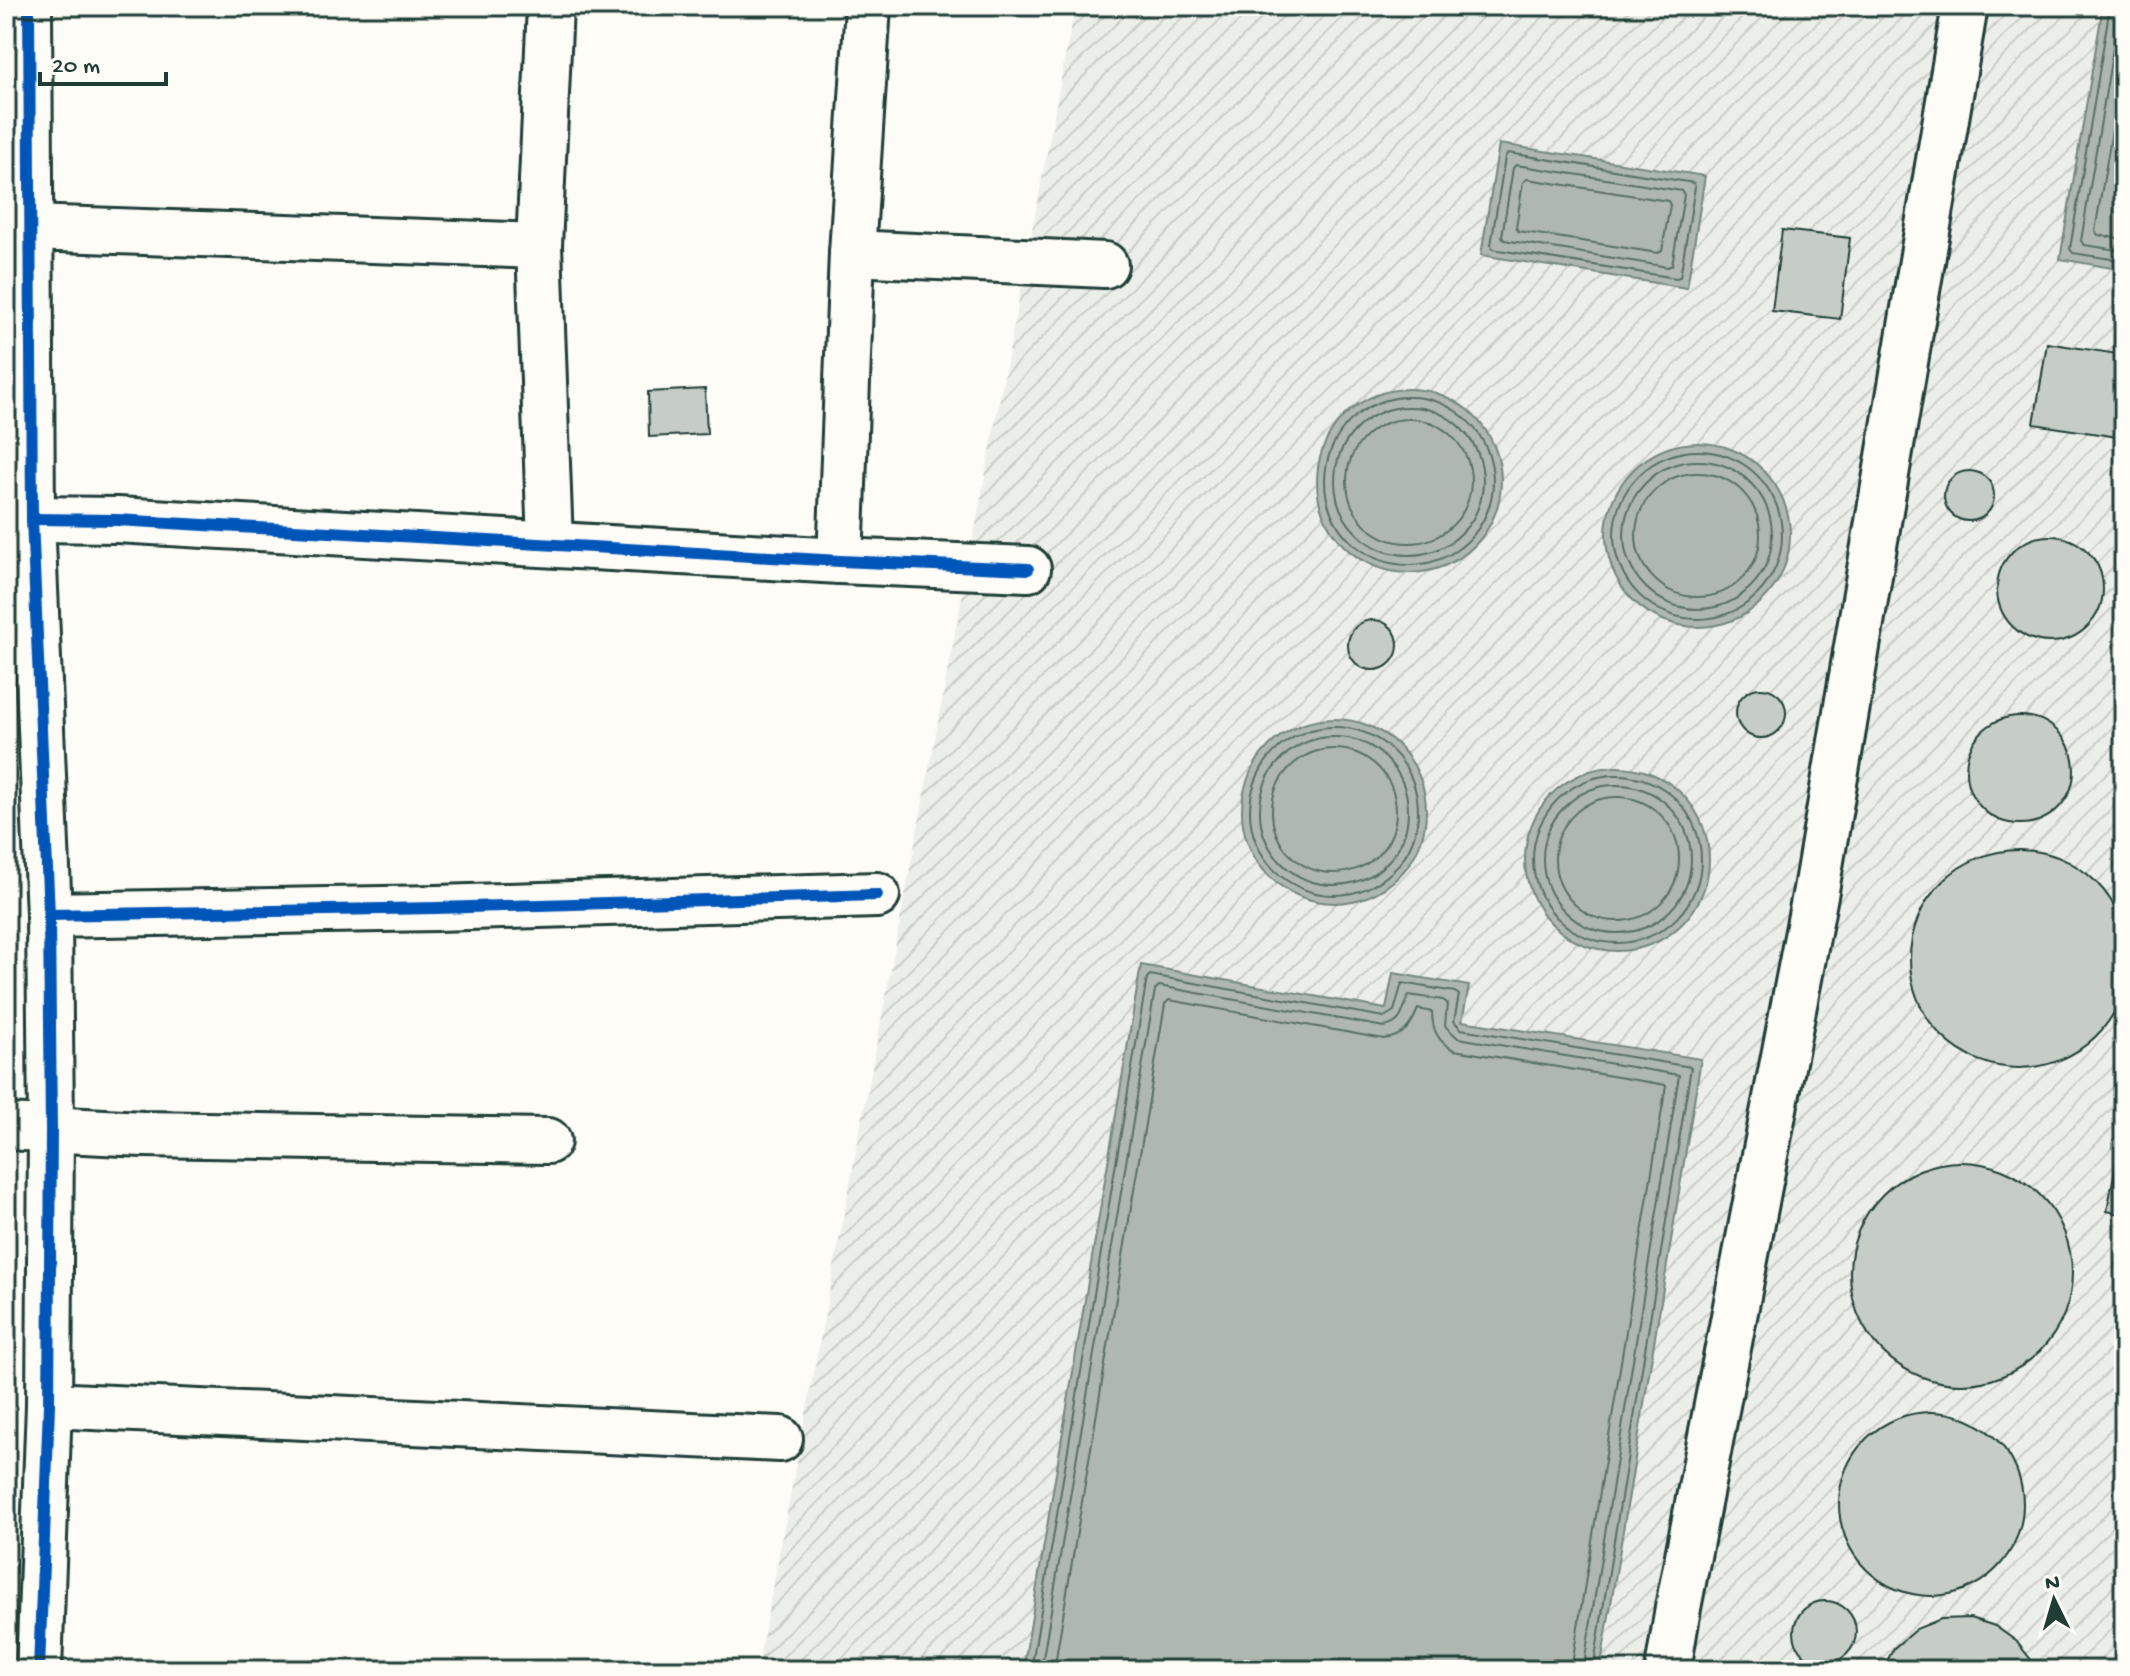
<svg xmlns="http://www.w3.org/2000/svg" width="2130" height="1676" font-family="'Gochi Hand',sans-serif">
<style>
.industrial{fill:url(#industrial-furrows)}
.water{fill:#aeb8b1;stroke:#75877f;stroke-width:2}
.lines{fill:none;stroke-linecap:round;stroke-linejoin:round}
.shore{stroke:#586e66;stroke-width:2}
.building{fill:#c6cdc7;stroke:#1f3d34;stroke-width:2}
.minor-casing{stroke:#1f3d34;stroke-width:50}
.minor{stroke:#fdfcf7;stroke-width:44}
.cycleway-casing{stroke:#fdfcf7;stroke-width:17}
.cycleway{stroke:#0057b8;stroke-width:12}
</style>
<defs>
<pattern id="industrial-furrows" width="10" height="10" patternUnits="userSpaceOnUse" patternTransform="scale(2)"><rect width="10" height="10" fill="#eceee9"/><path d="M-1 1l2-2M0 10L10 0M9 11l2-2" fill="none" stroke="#cacdc8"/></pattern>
</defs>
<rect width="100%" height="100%" fill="#fdfcf7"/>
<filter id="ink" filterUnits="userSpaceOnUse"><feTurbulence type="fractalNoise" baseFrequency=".0125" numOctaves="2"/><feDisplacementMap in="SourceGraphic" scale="16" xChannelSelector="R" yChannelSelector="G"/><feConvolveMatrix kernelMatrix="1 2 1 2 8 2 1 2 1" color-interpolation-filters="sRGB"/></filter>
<g filter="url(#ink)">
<polygon class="industrial" points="1075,6 2124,6 2124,1670 757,1670"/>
<g class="water">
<polygon points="2103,6 2124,6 2124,270 2060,259"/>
<polygon points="1499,144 1705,176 1687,288 1481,255"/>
<circle cx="1409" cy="481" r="92"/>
<circle cx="1698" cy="535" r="92"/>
<circle cx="1334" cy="811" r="92"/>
<circle cx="1617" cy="859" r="92"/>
<polygon points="1141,965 1386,1009 1393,973 1469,986 1462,1021 1701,1059 1600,1670 1023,1670"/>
</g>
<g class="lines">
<g class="shore">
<polyline points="2110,6 2070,249 2073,253 2124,261"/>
<polyline points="2120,6 2081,241 2084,245 2124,251"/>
<polyline points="2124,60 2095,231 2098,235 2124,239"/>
<polygon points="1508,153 1694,183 1695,187 1680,277 1676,278 1492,249 1491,245 1505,157"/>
<polygon points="1516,165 1682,191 1684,195 1672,265 1668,267 1504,240 1502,236 1513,168"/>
<polygon points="1527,179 1668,201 1670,205 1662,251 1658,253 1518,231 1516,227 1523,182"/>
<circle cx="1409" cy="481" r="84"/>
<circle cx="1409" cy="481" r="74"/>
<circle cx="1409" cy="481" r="62"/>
<circle cx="1698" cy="535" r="84"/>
<circle cx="1698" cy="535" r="74"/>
<circle cx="1698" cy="535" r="62"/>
<circle cx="1334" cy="811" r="84"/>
<circle cx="1334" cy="811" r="74"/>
<circle cx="1334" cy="811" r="62"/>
<circle cx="1617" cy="859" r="84"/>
<circle cx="1617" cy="859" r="74"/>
<circle cx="1617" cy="859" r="62"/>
<polyline points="1031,1670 1147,978 1150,975 1384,1017 1394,1011 1402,983 1455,992 1459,995 1454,1021 1461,1029 1691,1067 1593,1670"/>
<path d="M1041 1670 1155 990 1159 986 1384 1027C1404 1024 1402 1009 1409 995L1443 1000 1447 1003 1445 1026 1458 1038 1679 1075 1583 1670"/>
<path d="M1054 1670 1165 1004 1169 1000 1384 1039C1404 1037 1411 1026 1418 1009L1432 1012C1432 1030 1438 1042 1454 1050L1666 1085 1571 1670"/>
</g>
</g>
<g class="building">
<polygon points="1782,230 1850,238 1840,319 1772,311"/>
<polygon points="2047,343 2124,355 2124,438 2034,424"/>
<polygon points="705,389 707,434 649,437 648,392"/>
<circle cx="1969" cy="496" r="25"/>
<circle cx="2050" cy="589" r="53"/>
<circle cx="1373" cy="645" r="25"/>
<circle cx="1761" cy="713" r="25"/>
<circle cx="2020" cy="770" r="54"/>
<circle cx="2019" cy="959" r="109"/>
<polygon points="2124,1123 2124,1215 2107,1211"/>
<circle cx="1961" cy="1273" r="111"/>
<circle cx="1931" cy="1504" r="92"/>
<circle cx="1825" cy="1632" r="31"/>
<polygon points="1970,1618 1995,1626 2016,1641 2032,1661 2034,1670 1882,1670 1894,1648 1916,1629 1941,1619"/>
</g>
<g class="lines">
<g class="minor-casing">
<g id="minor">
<polyline points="29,6 32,519 49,915 51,1130 49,1405 39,1670"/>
<polyline points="550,6 539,246 550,544"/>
<polyline points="30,228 539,246"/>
<polyline points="852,253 1105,265"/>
<polyline points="32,519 117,520 840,561 1028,569"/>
<polyline points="840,561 852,253 868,6"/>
<polyline points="49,915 437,908 877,895"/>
<polyline points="6,1127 143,1134 548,1141"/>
<polyline points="49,1405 780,1439"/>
<polyline points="1668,1670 1678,1608 1816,890 1965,6"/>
</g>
</g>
<use href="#minor" class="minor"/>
<g class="cycleway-casing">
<g id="cycleway">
<polyline points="29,6 32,519 49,915 51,1130 49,1405 39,1670"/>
<polyline points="32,519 117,520 840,561 1028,569"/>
<polyline points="49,915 437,908 877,895"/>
</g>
</g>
<use href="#cycleway" class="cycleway"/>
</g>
</g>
<rect width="2130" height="1676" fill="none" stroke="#fdfcf7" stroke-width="32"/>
<rect x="16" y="16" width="2098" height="1644" fill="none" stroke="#1f3d34" stroke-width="3" filter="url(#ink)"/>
<g transform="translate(2054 1600) rotate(355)" stroke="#fdfcf7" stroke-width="6" paint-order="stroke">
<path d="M0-6L14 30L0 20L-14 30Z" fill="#1f3d34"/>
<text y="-12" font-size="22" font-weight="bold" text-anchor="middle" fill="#1f3d34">N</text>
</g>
<path d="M40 72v12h126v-12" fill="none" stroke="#1f3d34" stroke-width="4"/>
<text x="52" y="72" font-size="24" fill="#1f3d34" stroke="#fdfcf7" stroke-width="6" paint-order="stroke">20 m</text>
</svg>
